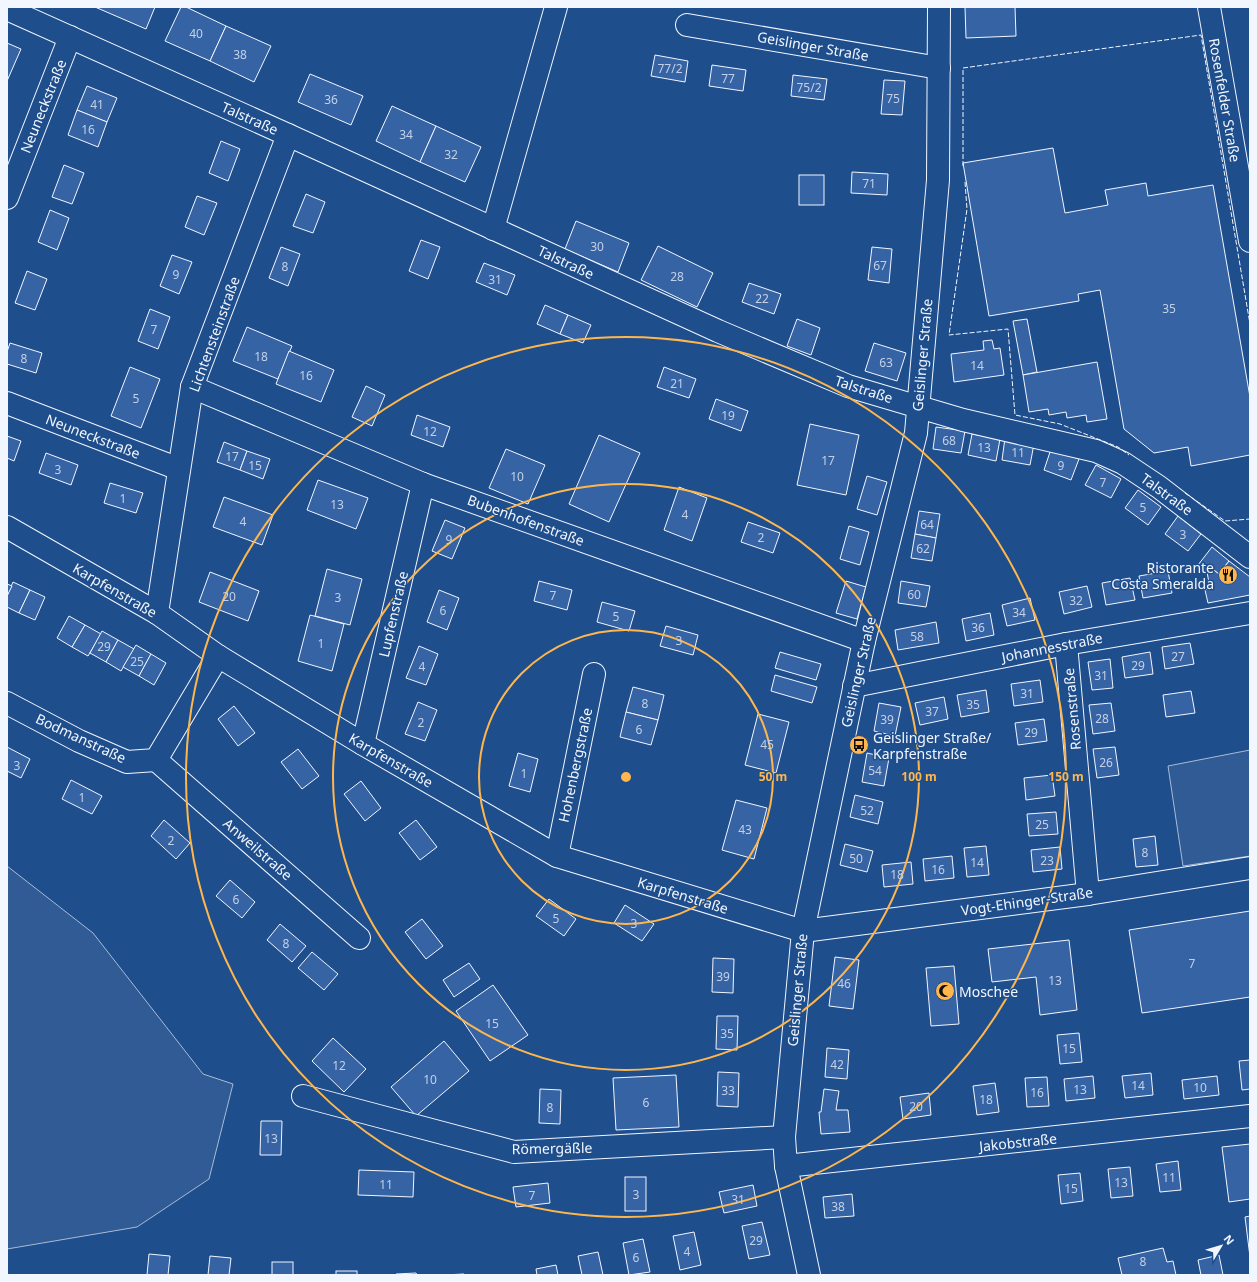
<svg xmlns="http://www.w3.org/2000/svg" width="1257" height="1282" font-family="'Noto Sans',sans-serif">
<style>
.built{fill:#305b95;stroke:#a8bbd7}
.building{fill:#3563a3;stroke:#f2f6ff}
.lines{fill:none;stroke-linecap:round;stroke-linejoin:round}
.minor-casing{stroke:#f2f6ff;stroke-width:24}
.minor{stroke:#1f4e8c;stroke-width:22}
.fence{stroke:#f2f6ff;stroke-width:1;stroke-dasharray:5 2;stroke-linecap:butt}
.ring{fill:none;stroke:#ffb74d;stroke-width:2}
.labels{text-anchor:middle;dominant-baseline:central;stroke-width:3;stroke-linejoin:round;paint-order:stroke}
.number-label{font-size:12px;fill:#c3d1e8}
.street-label{font-size:14px;fill:#f2f6ff;stroke:#1f4e8c}
.poi-label{font-size:14px;fill:#f2f6ff;stroke:#1f4e8c;text-anchor:start}
.centre{fill:#ffb74d;stroke:#1f4e8c;stroke-width:2}
.ring-label{font-size:12px;text-anchor:middle;font-weight:bold;fill:#ffb74d;stroke:#1f4e8c;stroke-width:3;stroke-linejoin:round;paint-order:stroke}
</style>
<rect width="100%" height="100%" fill="#1f4e8c"/>
<g class="built">
<polygon points="1250,750 1250,856 1183,866 1168,766"/>
<polygon points="7,866 93,933 203,1074 233,1084 209,1179 137,1227 7,1249"/>
</g>
<g class="building">
<polygon points="95,7 155,7 146,29"/>
<polygon points="181,7 186,7 226,26 210,61 165,41"/>
<polygon points="965,7 1015,7 1016,36 966,38"/>
<polygon points="226,26 271,46 254,82 210,61"/>
<polygon points="7,43 21,49 7,81"/>
<polygon points="655,55 688,61 685,82 651,76"/>
<polygon points="712,65 746,70 743,91 709,86"/>
<polygon points="310,74 363,96 351,125 298,102"/>
<polygon points="793,75 827,79 824,100 791,96"/>
<polygon points="884,80 905,81 902,115 881,114"/>
<polygon points="87,86 117,98 107,122 77,110"/>
<polygon points="392,106 436,126 420,162 376,141"/>
<polygon points="77,110 107,122 98,147 68,135"/>
<polygon points="436,126 481,147 465,182 420,162"/>
<polygon points="221,141 240,149 228,181 209,173"/>
<polygon points="1053,148 1065,213 1108,205 1105,190 1146,183 1148,196 1213,185 1250,397 1250,455 1191,466 1188,447 1154,453 1124,429 1100,290 1078,294 1079,301 989,316 963,163"/>
<polygon points="64,165 84,173 72,204 52,197"/>
<polygon points="852,172 888,174 887,195 851,193"/>
<rect x="799" y="175" width="25" height="30"/>
<polygon points="306,194 325,202 313,233 293,226"/>
<polygon points="197,196 217,203 204,235 185,227"/>
<polygon points="50,210 69,218 57,250 38,242"/>
<polygon points="576,221 629,243 618,272 565,249"/>
<polygon points="421,240 440,247 428,279 409,271"/>
<polygon points="658,246 713,273 697,307 641,280"/>
<polygon points="281,247 300,254 288,286 269,278"/>
<polygon points="872,247 892,249 889,283 868,280"/>
<polygon points="172,255 192,262 179,294 160,286"/>
<polygon points="484,263 515,275 507,295 476,282"/>
<polygon points="27,271 47,279 35,310 15,303"/>
<polygon points="749,283 781,294 774,314 742,302"/>
<polygon points="545,305 568,315 560,334 537,324"/>
<polygon points="150,309 170,317 158,349 138,341"/>
<polygon points="568,315 591,325 583,343 560,334"/>
<polygon points="797,319 820,328 811,355 787,346"/>
<polygon points="1027,319 1037,372 1023,375 1013,321"/>
<polygon points="247,327 292,346 278,379 233,361"/>
<polygon points="992,340 994,349 1000,348 1004,375 954,382 951,354 984,350 983,341"/>
<polygon points="10,343 42,353 36,373 7,364 7,352"/>
<polygon points="874,343 906,353 897,381 865,371"/>
<polygon points="289,351 334,370 321,402 276,384"/>
<polygon points="1097,362 1107,419 1087,422 1086,415 1067,418 1066,412 1049,415 1048,409 1029,412 1023,375"/>
<polygon points="130,367 160,379 141,428 111,416"/>
<polygon points="664,367 696,379 689,398 657,387"/>
<polygon points="366,386 385,395 372,426 352,417"/>
<polygon points="716,399 748,411 741,431 709,419"/>
<polygon points="417,415 450,427 443,447 411,435"/>
<polygon points="810,424 859,435 846,495 797,485"/>
<polygon points="936,427 965,431 961,453 933,449"/>
<polygon points="972,434 1000,439 996,461 968,455"/>
<polygon points="599,435 640,453 609,522 569,504"/>
<polygon points="7,436 21,441 14,461 7,458"/>
<polygon points="1005,438 1034,444 1030,465 1002,460"/>
<polygon points="224,442 247,451 240,470 217,462"/>
<polygon points="506,449 545,465 528,504 489,488"/>
<polygon points="1051,449 1079,459 1071,480 1044,470"/>
<polygon points="247,451 270,459 263,479 240,470"/>
<polygon points="46,453 78,465 71,485 39,473"/>
<polygon points="1096,465 1121,479 1111,498 1085,485"/>
<polygon points="867,476 887,482 877,515 857,509"/>
<polygon points="318,480 368,498 356,529 307,510"/>
<polygon points="110,483 143,493 136,513 104,503"/>
<polygon points="679,487 707,498 692,541 664,530"/>
<polygon points="1138,490 1161,507 1148,525 1125,508"/>
<polygon points="224,497 273,515 262,545 213,527"/>
<polygon points="919,511 940,514 936,538 915,534"/>
<polygon points="1178,516 1201,534 1188,551 1165,534"/>
<polygon points="445,520 465,528 452,559 432,551"/>
<polygon points="748,522 780,533 773,553 741,542"/>
<polygon points="849,526 869,532 860,565 840,559"/>
<polygon points="915,534 936,538 932,561 911,558"/>
<polygon points="1212,547 1229,561 1219,574 1211,568 1207,572 1198,565"/>
<polygon points="1229,561 1250,577 1250,595 1208,603 1205,590 1210,588 1207,572 1211,568 1219,574"/>
<polygon points="327,569 362,579 350,625 315,616"/>
<polygon points="1168,571 1172,593 1143,598 1139,576"/>
<polygon points="210,572 259,591 248,621 199,602"/>
<polygon points="1130,578 1135,600 1106,605 1102,583"/>
<polygon points="539,581 572,590 567,610 534,601"/>
<polygon points="846,581 866,587 857,619 836,613"/>
<polygon points="901,581 930,586 926,607 898,603"/>
<polygon points="13,582 30,590 19,613 7,607 7,596"/>
<polygon points="7,584 12,586 7,596"/>
<polygon points="1087,586 1092,607 1064,614 1059,592"/>
<polygon points="30,590 45,597 35,620 19,613"/>
<polygon points="439,590 459,598 447,630 427,622"/>
<polygon points="1030,598 1035,620 1007,626 1002,605"/>
<polygon points="602,602 635,611 629,631 597,622"/>
<polygon points="990,613 994,635 966,641 962,619"/>
<polygon points="310,615 344,624 332,671 298,661"/>
<polygon points="69,616 85,625 72,647 57,638"/>
<polygon points="936,622 939,643 898,650 895,630"/>
<polygon points="85,625 101,634 88,656 72,647"/>
<polygon points="666,626 698,635 693,655 660,646"/>
<polygon points="102,631 118,640 106,662 90,653"/>
<polygon points="118,640 134,649 121,671 106,662"/>
<polygon points="1190,643 1194,664 1165,669 1162,647"/>
<polygon points="136,645 151,654 139,676 123,667"/>
<polygon points="419,646 438,654 426,685 406,678"/>
<polygon points="780,652 821,664 816,680 775,668"/>
<polygon points="1150,652 1153,674 1125,678 1122,657"/>
<polygon points="151,654 166,663 154,685 139,676"/>
<polygon points="1110,659 1113,688 1092,690 1088,662"/>
<polygon points="775,675 817,687 812,703 771,691"/>
<polygon points="1040,680 1043,702 1014,706 1011,684"/>
<polygon points="633,687 664,695 658,720 626,712"/>
<polygon points="986,690 989,712 961,717 957,695"/>
<polygon points="1191,691 1195,713 1166,717 1163,695"/>
<polygon points="944,697 948,719 920,725 915,703"/>
<polygon points="418,702 437,710 425,741 405,734"/>
<polygon points="879,703 901,707 895,736 874,731"/>
<polygon points="1111,703 1115,731 1093,734 1089,705"/>
<polygon points="234,706 255,733 238,746 218,719"/>
<polygon points="626,712 658,720 651,745 620,737"/>
<polygon points="758,714 789,722 776,773 745,765"/>
<polygon points="1044,719 1047,741 1018,745 1015,723"/>
<polygon points="7,747 30,759 21,778 7,771"/>
<polygon points="1115,747 1119,775 1097,778 1093,749"/>
<polygon points="298,749 319,776 302,789 281,762"/>
<polygon points="518,753 538,759 530,792 509,786"/>
<polygon points="867,753 889,758 884,786 862,782"/>
<polygon points="1052,775 1055,796 1026,800 1024,778"/>
<polygon points="71,780 102,796 92,814 62,799"/>
<polygon points="361,781 381,808 365,821 344,794"/>
<polygon points="855,795 883,802 878,824 850,817"/>
<polygon points="736,800 767,808 754,859 722,850"/>
<polygon points="1056,812 1058,834 1029,836 1027,814"/>
<polygon points="164,820 190,843 176,859 151,836"/>
<polygon points="416,820 437,847 420,860 399,833"/>
<polygon points="1155,836 1158,865 1136,867 1133,839"/>
<polygon points="845,844 873,851 867,872 840,865"/>
<polygon points="986,846 989,875 967,877 964,848"/>
<polygon points="1060,847 1062,869 1033,872 1031,850"/>
<polygon points="952,856 954,878 925,881 923,859"/>
<polygon points="911,862 913,884 884,887 882,865"/>
<polygon points="230,880 255,902 242,918 216,896"/>
<polygon points="549,899 576,919 564,936 536,916"/>
<polygon points="625,905 654,924 642,941 614,923"/>
<polygon points="1250,911 1250,997 1142,1013 1129,930"/>
<polygon points="422,919 443,946 426,959 405,932"/>
<polygon points="280,924 306,946 292,962 267,940"/>
<polygon points="1069,940 1077,1010 1040,1015 1036,977 992,982 988,949"/>
<polygon points="312,952 338,974 324,990 298,968"/>
<polygon points="835,957 859,960 853,1009 829,1006"/>
<polygon points="713,958 734,959 733,993 712,992"/>
<polygon points="469,963 480,979 454,997 443,980"/>
<polygon points="954,966 959,1024 931,1026 926,968"/>
<polygon points="493,985 528,1035 490,1061 456,1011"/>
<polygon points="717,1016 738,1016 737,1050 716,1049"/>
<polygon points="1079,1033 1082,1062 1060,1064 1057,1035"/>
<polygon points="333,1038 366,1069 344,1092 312,1061"/>
<polygon points="444,1041 469,1071 416,1116 391,1087"/>
<polygon points="827,1048 849,1050 847,1079 825,1077"/>
<polygon points="1250,1060 1250,1089 1242,1090 1239,1061"/>
<polygon points="718,1072 739,1073 738,1107 717,1106"/>
<polygon points="1151,1073 1153,1095 1125,1098 1122,1076"/>
<polygon points="676,1075 679,1127 616,1130 613,1078"/>
<polygon points="1093,1076 1095,1098 1066,1101 1064,1079"/>
<polygon points="1217,1076 1219,1095 1184,1099 1182,1080"/>
<polygon points="1047,1077 1049,1106 1027,1107 1025,1078"/>
<polygon points="995,1083 999,1112 977,1115 973,1086"/>
<polygon points="540,1089 561,1090 560,1124 539,1123"/>
<polygon points="824,1089 839,1091 836,1110 848,1110 850,1132 821,1134 819,1112 821,1112"/>
<polygon points="929,1093 931,1115 903,1119 900,1097"/>
<polygon points="261,1121 282,1121 281,1155 260,1155"/>
<polygon points="1250,1144 1250,1199 1229,1202 1222,1147"/>
<polygon points="1178,1161 1181,1190 1160,1192 1156,1164"/>
<polygon points="1130,1167 1133,1196 1111,1198 1108,1169"/>
<polygon points="359,1170 414,1172 413,1197 358,1195"/>
<polygon points="1080,1173 1083,1201 1061,1204 1058,1175"/>
<rect x="625" y="1177" width="21" height="34"/>
<polygon points="548,1183 550,1203 516,1207 513,1187"/>
<polygon points="753,1185 757,1206 724,1213 719,1192"/>
<polygon points="852,1194 854,1216 825,1218 823,1197"/>
<polygon points="1250,1216 1250,1257 1245,1217"/>
<polygon points="762,1222 770,1255 749,1259 742,1226"/>
<polygon points="694,1232 701,1265 680,1270 673,1236"/>
<polygon points="643,1239 650,1272 629,1275 623,1243"/>
<polygon points="1163,1248 1167,1262 1173,1261 1176,1275 1122,1275 1118,1258"/>
<polygon points="598,1252 603,1275 582,1275 578,1256"/>
<polygon points="149,1254 170,1256 168,1275 147,1275"/>
<polygon points="1219,1255 1223,1275 1201,1275 1198,1260"/>
<polygon points="210,1256 231,1258 229,1275 208,1275"/>
<rect x="272" y="1262" width="21" height="13"/>
<polygon points="556,1265 558,1275 537,1275 536,1269"/>
<rect x="336" y="1271" width="21" height="4"/>
<polygon points="416,1273 417,1275 396,1275 396,1274"/>
<polygon points="464,1274 464,1275 443,1275"/>
</g>
<g class="lines">
<g class="minor-casing">
<g id="minor">
<polyline points="1209,7 1250,241"/>
<polyline points="7,9 288,135 718,331 848,386 963,420 1096,451 1123,463 1159,487 1250,557"/>
<polyline points="687,25 939,68"/>
<polyline points="7,198 70,37"/>
<polyline points="493,229 556,7"/>
<polyline points="192,387 423,484 864,641"/>
<polyline points="7,403 179,469"/>
<polyline points="7,527 157,613 218,656 363,744 557,856 803,931 1088,894 1250,868"/>
<polyline points="157,613 192,387 288,135"/>
<polyline points="1066,644 1088,894"/>
<polyline points="854,686 1066,644 1250,613"/>
<polyline points="7,703 79,741 127,762 156,760 218,656"/>
<polyline points="363,744 423,484"/>
<polyline points="156,760 359,938"/>
<polyline points="557,856 594,674"/>
<polyline points="303,1096 514,1152 784,1137"/>
<polyline points="786,1166 1250,1116"/>
<polyline points="809,1275 786,1166 784,1137 803,931 864,641 916,433 938,180 939,7"/>
</g>
</g>
<use href="#minor" class="minor"/>
<g class="fence">
<polyline points="963,166 963,68 1201,35 1250,324"/>
<polyline points="965,182 967,209 949,335 1008,329 1015,415 1060,424 1118,447 1129,455"/>
<polyline points="1185,493 1225,521 1250,519"/>
</g>
</g>
<g class="ring">
<circle cx="626" cy="777" r="147"/>
<circle cx="626" cy="777" r="293"/>
<circle cx="626" cy="777" r="440"/>
</g>
<defs>
<g id="restaurant-disc" transform="scale(1)"><circle r="9.5" fill="#ffb74d" stroke="#1f4e8c"/><path d="M-5-6h1v4h1v-4h1v4h1v-4h1v5L-1.5 .5V6h-2V.5L-5-1ZM5-6V6H3V1.5H1.5Q1.5-4 5-6Z" fill="#111"/></g>
<g id="bus-disc" transform="scale(1)"><circle r="9.5" fill="#ffb74d" stroke="#1f4e8c"/><path d="M-5-6H5V4H4V6H2V4H-2V6H-4V4H-5ZM-3.5-4V0h7V-4ZM-3.5 1.2v1.5H-2V1.2ZM2 1.2v1.5H3.5V1.2Z" fill="#111"/></g>
<g id="mosque-disc" transform="scale(1)"><circle r="9.5" fill="#ffb74d" stroke="#1f4e8c"/><path d="M3.5-4.9A6 6 0 1 0 3.5 4.9A5 5 0 1 1 3.5-4.9Z" fill="#111"/></g>
</defs>
<g fill-rule="evenodd">
<use href="#restaurant-disc" x="1228" y="575"/>
<use href="#bus-disc" x="859" y="745"/>
<use href="#mosque-disc" x="945" y="991"/>
</g>
<g class="labels">
<g class="number-label">
<text x="196" y="33">40</text>
<text x="240" y="54">38</text>
<text x="670" y="68">77/2</text>
<text x="728" y="78">77</text>
<text x="809" y="87">75/2</text>
<text x="893" y="98">75</text>
<text x="331" y="99">36</text>
<text x="97" y="104">41</text>
<text x="88" y="129">16</text>
<text x="406" y="134">34</text>
<text x="451" y="154">32</text>
<text x="869" y="183">71</text>
<text x="597" y="246">30</text>
<text x="880" y="265">67</text>
<text x="285" y="266">8</text>
<text x="176" y="274">9</text>
<text x="677" y="276">28</text>
<text x="495" y="279">31</text>
<text x="762" y="298">22</text>
<text x="1169" y="308">35</text>
<text x="154" y="329">7</text>
<text x="261" y="356">18</text>
<text x="24" y="358">8</text>
<text x="886" y="362">63</text>
<text x="977" y="365">14</text>
<text x="306" y="375">16</text>
<text x="677" y="383">21</text>
<text x="136" y="398">5</text>
<text x="728" y="415">19</text>
<text x="430" y="431">12</text>
<text x="949" y="440">68</text>
<text x="984" y="447">13</text>
<text x="1018" y="452">11</text>
<text x="232" y="456">17</text>
<text x="828" y="460">17</text>
<text x="255" y="465">15</text>
<text x="1061" y="465">9</text>
<text x="58" y="469">3</text>
<text x="517" y="476">10</text>
<text x="1103" y="482">7</text>
<text x="123" y="498">1</text>
<text x="337" y="504">13</text>
<text x="1143" y="507">5</text>
<text x="685" y="514">4</text>
<text x="243" y="521">4</text>
<text x="927" y="524">64</text>
<text x="1183" y="534">3</text>
<text x="761" y="537">2</text>
<text x="449" y="539">9</text>
<text x="923" y="548">62</text>
<text x="914" y="594">60</text>
<text x="553" y="595">7</text>
<text x="229" y="596">20</text>
<text x="338" y="597">3</text>
<text x="1076" y="600">32</text>
<text x="443" y="610">6</text>
<text x="1019" y="612">34</text>
<text x="616" y="616">5</text>
<text x="978" y="627">36</text>
<text x="917" y="636">58</text>
<text x="679" y="640">3</text>
<text x="321" y="643">1</text>
<text x="104" y="646">29</text>
<text x="1178" y="656">27</text>
<text x="137" y="661">25</text>
<text x="1138" y="665">29</text>
<text x="422" y="666">4</text>
<text x="1101" y="675">31</text>
<text x="1027" y="693">31</text>
<text x="645" y="703">8</text>
<text x="973" y="704">35</text>
<text x="932" y="711">37</text>
<text x="1102" y="718">28</text>
<text x="887" y="719">39</text>
<text x="421" y="722">2</text>
<text x="639" y="729">6</text>
<text x="1031" y="732">29</text>
<text x="767" y="744">45</text>
<text x="1106" y="762">26</text>
<text x="17" y="765">3</text>
<text x="875" y="770">54</text>
<text x="524" y="773">1</text>
<text x="82" y="797">1</text>
<text x="867" y="810">52</text>
<text x="1042" y="824">25</text>
<text x="745" y="829">43</text>
<text x="171" y="840">2</text>
<text x="1145" y="852">8</text>
<text x="856" y="858">50</text>
<text x="1047" y="860">23</text>
<text x="977" y="862">14</text>
<text x="938" y="869">16</text>
<text x="897" y="874">18</text>
<text x="236" y="899">6</text>
<text x="556" y="918">5</text>
<text x="634" y="923">3</text>
<text x="286" y="943">8</text>
<text x="1192" y="963">7</text>
<text x="723" y="976">39</text>
<text x="1055" y="980">13</text>
<text x="844" y="983">46</text>
<text x="492" y="1023">15</text>
<text x="727" y="1033">35</text>
<text x="1069" y="1048">15</text>
<text x="837" y="1064">42</text>
<text x="339" y="1065">12</text>
<text x="430" y="1079">10</text>
<text x="1138" y="1085">14</text>
<text x="1200" y="1087">10</text>
<text x="1080" y="1089">13</text>
<text x="728" y="1090">33</text>
<text x="1037" y="1092">16</text>
<text x="986" y="1099">18</text>
<text x="646" y="1102">6</text>
<text x="916" y="1106">20</text>
<text x="550" y="1107">8</text>
<text x="271" y="1138">13</text>
<text x="1169" y="1177">11</text>
<text x="1121" y="1182">13</text>
<text x="386" y="1184">11</text>
<text x="1071" y="1188">15</text>
<text x="636" y="1194">3</text>
<text x="532" y="1195">7</text>
<text x="738" y="1199">31</text>
<text x="838" y="1206">38</text>
<text x="756" y="1240">29</text>
<text x="687" y="1251">4</text>
<text x="636" y="1257">6</text>
<text x="1143" y="1261">8</text>
</g>
<g class="street-label">
<text transform="translate(813 46) rotate(10)">Geislinger Straße</text>
<text transform="translate(1225 100) rotate(80)">Rosenfelder Straße</text>
<text transform="translate(43 106) rotate(-68)">Neuneckstraße</text>
<text transform="translate(250 118) rotate(24)">Talstraße</text>
<text transform="translate(566 262) rotate(25)">Talstraße</text>
<text transform="translate(214 334) rotate(-70)">Lichtensteinstraße</text>
<text transform="translate(922 355) rotate(-85)">Geislinger Straße</text>
<text transform="translate(864 389) rotate(18)">Talstraße</text>
<text transform="translate(93 436) rotate(21)">Neuneckstraße</text>
<text transform="translate(1167 494) rotate(36)">Talstraße</text>
<text transform="translate(526 520) rotate(20)">Bubenhofenstraße</text>
<text transform="translate(115 590) rotate(30)">Karpfenstraße</text>
<text transform="translate(393 614) rotate(-77)">Lupfenstraße</text>
<text transform="translate(1052 647) rotate(-11)">Johannesstraße</text>
<text transform="translate(858 672) rotate(-77)">Geislinger Straße</text>
<text transform="translate(1072 709) rotate(-95)">Rosenstraße</text>
<text transform="translate(81 738) rotate(25)">Bodmanstraße</text>
<text transform="translate(391 760) rotate(30)">Karpfenstraße</text>
<text transform="translate(575 765) rotate(-78)">Hohenbergstraße</text>
<text transform="translate(258 849) rotate(41)">Anweilstraße</text>
<text transform="translate(683 895) rotate(17)">Karpfenstraße</text>
<text transform="translate(1027 901) rotate(-8)">Vogt-Ehinger-Straße</text>
<text transform="translate(797 990) rotate(-85)">Geislinger Straße</text>
<text transform="translate(1018 1142) rotate(-6)">Jakobstraße</text>
<text transform="translate(552 1148) rotate(-1)">Römergäßle</text>
</g>
<g class="poi-label">
<text x="1214" y="567" text-anchor="end">Ristorante<tspan x="1214" dy="16">Costa Smeralda</tspan></text>
<text x="873" y="737">Geislinger Straße/<tspan x="873" dy="16">Karpfenstraße</tspan></text>
<text x="959" y="991">Moschee</text>
</g>
</g>
<circle cx="626" cy="777" r="6" class="centre"/>
<g class="ring-label">
<text x="773" y="781">50 m</text>
<text x="919" y="781">100 m</text>
<text x="1066" y="781">150 m</text>
</g>
<rect width="1257" height="1282" fill="none" stroke="#f2f6ff" stroke-width="16"/>
<g transform="translate(1221 1246) rotate(52)" stroke="#1f4e8c" stroke-width="3" paint-order="stroke">
<path d="M0-3L7 15L0 10L-7 15Z" fill="#f2f6ff"/>
<text y="-6" font-size="11" font-weight="bold" text-anchor="middle" fill="#f2f6ff">N</text>
</g>
</svg>
